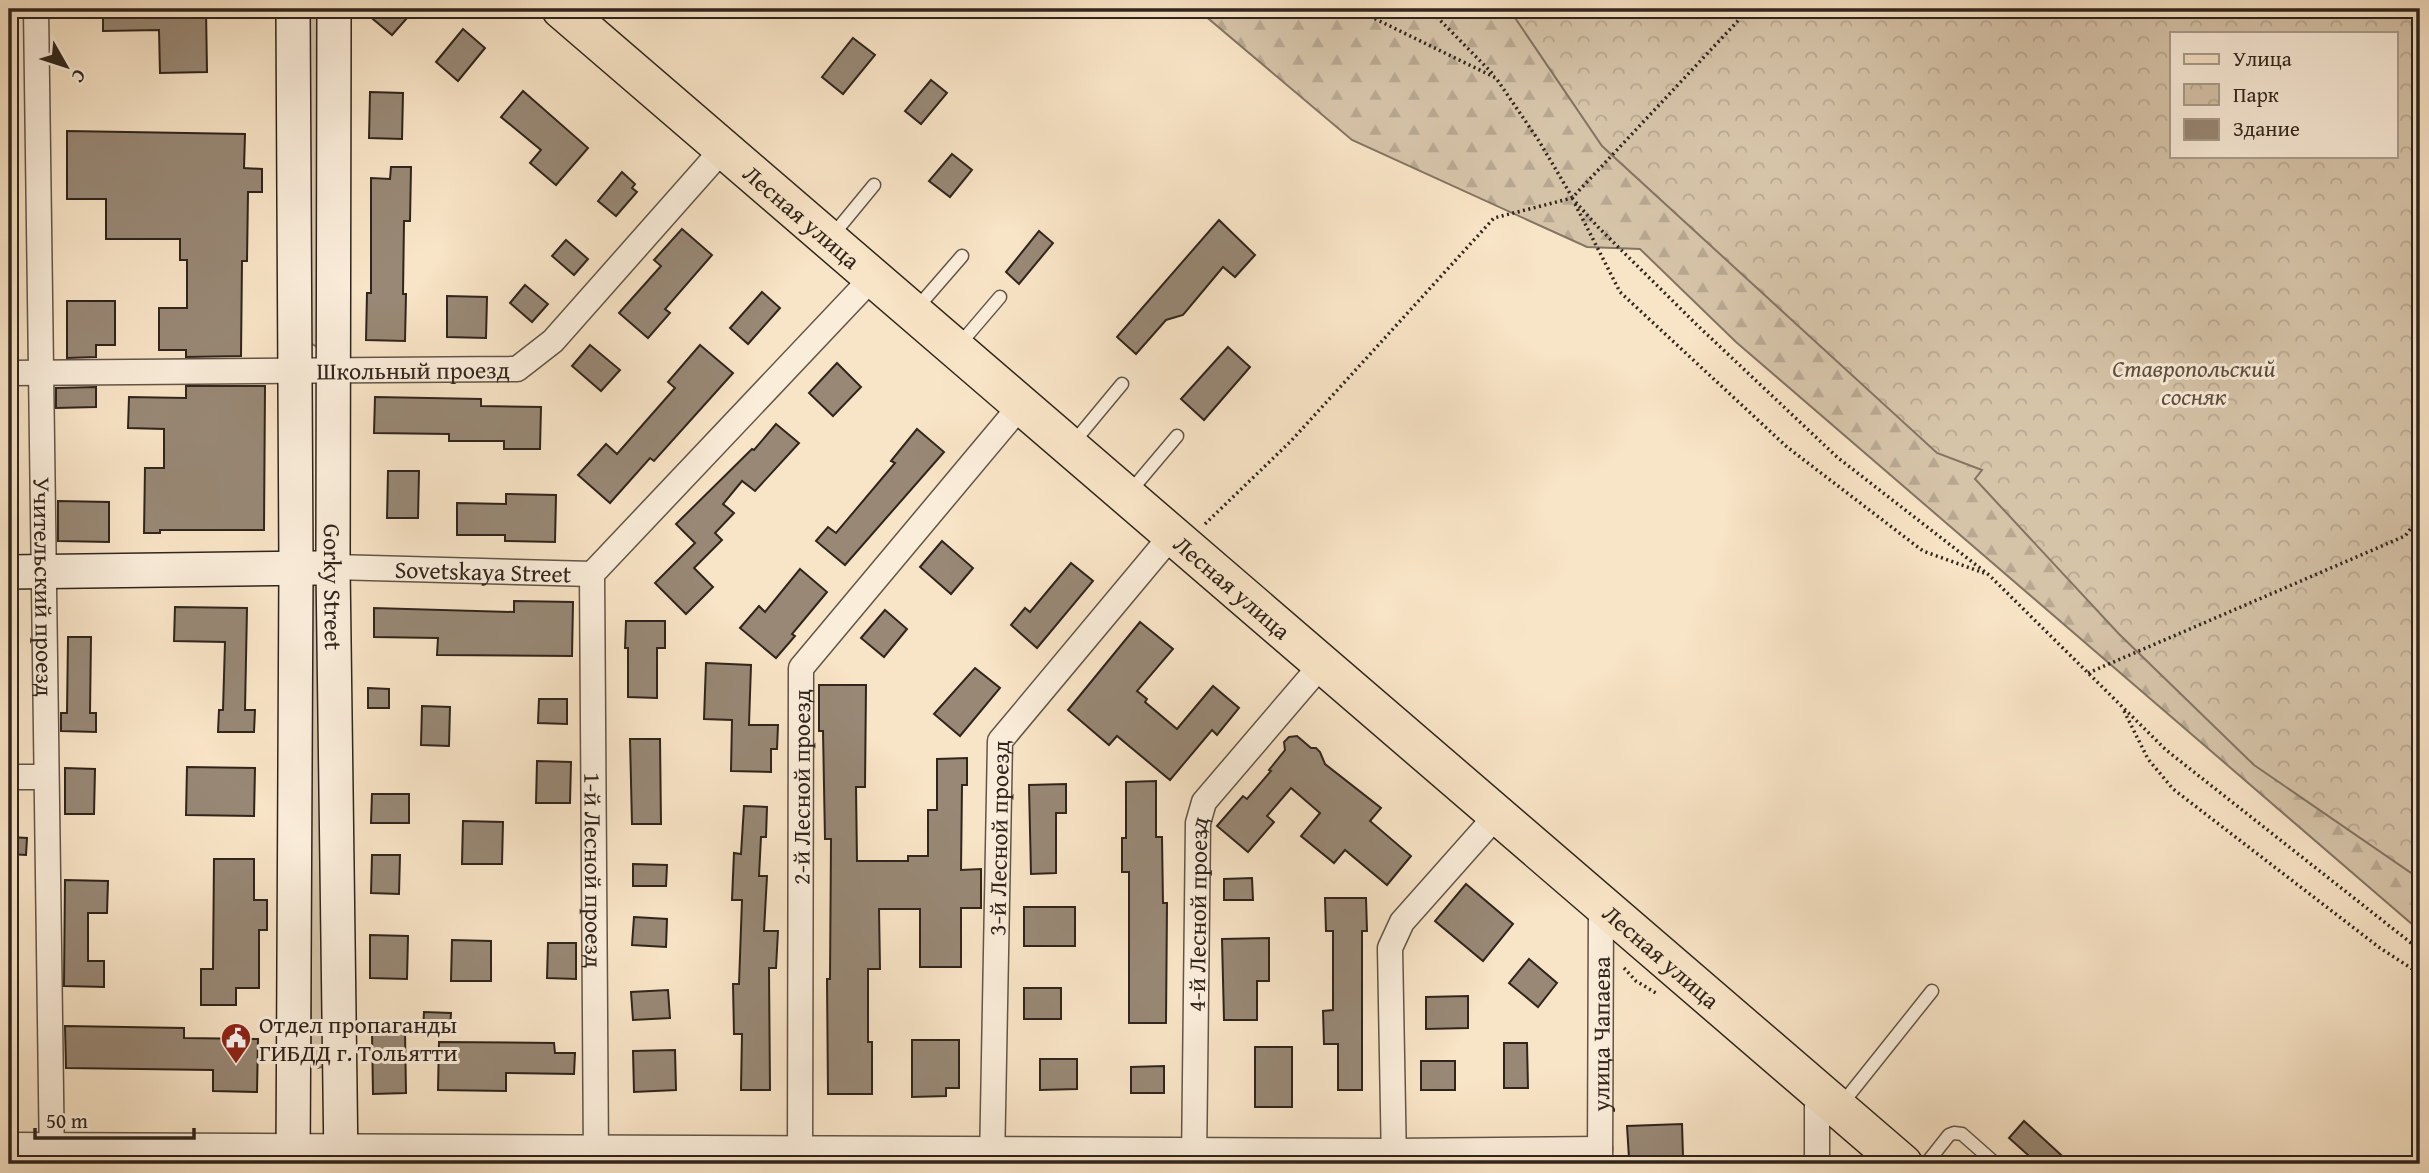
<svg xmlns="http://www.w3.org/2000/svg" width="2429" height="1173" font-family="'Gentium Book Plus',serif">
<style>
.grass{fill:#d6c4a9;stroke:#837463;stroke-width:2}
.forest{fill:url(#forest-firs);stroke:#837463;stroke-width:2;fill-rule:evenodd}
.park{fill:url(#park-crowns);stroke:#837463;stroke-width:2;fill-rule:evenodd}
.building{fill:#988875;stroke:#30251d;stroke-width:2}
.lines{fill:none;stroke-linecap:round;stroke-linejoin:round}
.lane-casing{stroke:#625547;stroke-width:15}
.street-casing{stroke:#625547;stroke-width:27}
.secondary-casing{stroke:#30251d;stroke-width:36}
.primary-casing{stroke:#30251d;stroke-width:41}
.path{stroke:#30251d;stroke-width:3.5;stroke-dasharray:2 3.5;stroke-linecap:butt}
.lane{stroke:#faedda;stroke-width:12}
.street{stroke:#faedda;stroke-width:24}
.secondary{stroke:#faedda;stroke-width:33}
.primary{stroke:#f8e4c6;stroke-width:38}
.labels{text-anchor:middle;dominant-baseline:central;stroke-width:6;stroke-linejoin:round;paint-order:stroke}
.street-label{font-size:24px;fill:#30251d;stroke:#faedda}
.park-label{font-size:24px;font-style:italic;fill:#5a4d40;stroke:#faedda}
.poi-label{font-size:24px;fill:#30251d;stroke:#faedda;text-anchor:start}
</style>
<defs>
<pattern id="forest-firs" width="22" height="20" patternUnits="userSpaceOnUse" patternTransform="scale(1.75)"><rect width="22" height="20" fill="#d6c4a9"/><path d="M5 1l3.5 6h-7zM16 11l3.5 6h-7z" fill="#b8a891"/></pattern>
<pattern id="park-crowns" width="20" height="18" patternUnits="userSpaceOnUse" patternTransform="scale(1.75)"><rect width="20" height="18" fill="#d6c4a9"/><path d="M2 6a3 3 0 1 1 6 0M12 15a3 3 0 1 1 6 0" fill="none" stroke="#b8a891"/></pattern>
</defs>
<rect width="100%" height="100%" fill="#f8e4c6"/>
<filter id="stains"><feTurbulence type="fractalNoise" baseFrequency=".00286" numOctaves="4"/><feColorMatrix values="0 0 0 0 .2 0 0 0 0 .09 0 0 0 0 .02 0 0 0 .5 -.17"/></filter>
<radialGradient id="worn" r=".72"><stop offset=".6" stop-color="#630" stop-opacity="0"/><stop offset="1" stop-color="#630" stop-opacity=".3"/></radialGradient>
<g class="grass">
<polygon points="307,9 324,9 317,347 309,342"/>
<polygon points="320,576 327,1065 318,1068 311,1060 308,583"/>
</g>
<path class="forest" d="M1197 9H2420V931L1736 342 1640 249 1587 247 1352 140ZM2172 33H2396V156H2172Z"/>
<path class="park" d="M1509 9H2420V879L2254 765 2119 634 1975 479 1982 470 1937 453 1602 146ZM2172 33H2396V156H2172Z"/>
<g class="building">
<polygon points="103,9 206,9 207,72 160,73 159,30 103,31"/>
<polygon points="361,9 415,9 392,35"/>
<polygon points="463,29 485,48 458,81 436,62"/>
<polygon points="853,38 875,55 843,94 822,77"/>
<polygon points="931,80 947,93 921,124 905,111"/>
<polygon points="523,91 588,148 556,185 530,163 541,150 501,117"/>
<polygon points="370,92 403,93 402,139 369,138"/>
<polygon points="67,131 245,134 244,168 262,169 262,192 248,192 247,261 242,261 241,356 186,357 186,350 159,350 159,308 187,308 187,260 180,260 180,239 106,239 106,199 67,199"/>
<polygon points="952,154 972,170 950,197 929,181"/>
<polygon points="391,167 411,167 410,221 404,221 403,294 406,294 405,341 366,340 367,293 371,293 371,178 390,179"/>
<polygon points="622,172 635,184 632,188 637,192 616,216 598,201"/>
<polygon points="1219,220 1255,255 1235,277 1223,267 1183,315 1166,320 1136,354 1117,337"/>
<polygon points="682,229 712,255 665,309 670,313 648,338 619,313 661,266 654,260"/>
<polygon points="1039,231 1053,243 1019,284 1006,272"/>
<polygon points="566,240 588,259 574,275 552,256"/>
<polygon points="525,285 548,304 532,322 510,303"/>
<polygon points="762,292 780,308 748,344 730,328"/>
<polygon points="447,296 487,297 486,338 447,337"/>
<polygon points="67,301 115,301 115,345 96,345 96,357 67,358"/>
<polygon points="590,345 620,370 601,391 572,366"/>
<polygon points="700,345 733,373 654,461 650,458 610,503 578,475 606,444 617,454 675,388 668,382"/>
<polygon points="1228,347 1250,367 1204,420 1181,399"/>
<polygon points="837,363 861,387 833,416 809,393"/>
<polygon points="186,386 265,386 264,530 160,530 160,533 144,533 145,468 164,468 164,429 128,428 129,397 186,398"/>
<polygon points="96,387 96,407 56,408 56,388"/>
<polygon points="375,397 481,399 481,406 541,407 540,449 504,449 504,441 449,441 449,434 374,433"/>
<polygon points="776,424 799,443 755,491 742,481 723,504 734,513 715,533 722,540 694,568 713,587 686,614 655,583 695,543 676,524 752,449 754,450"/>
<polygon points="917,429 944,452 845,565 816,541 828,527 836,533 895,463 891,461"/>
<polygon points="388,471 419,471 418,518 387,518"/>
<polygon points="506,494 556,495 555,542 505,541 505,535 457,535 457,503 506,504"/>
<polygon points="58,501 109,502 109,542 58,541"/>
<polygon points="942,541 973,568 951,594 920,567"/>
<polygon points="1071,563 1093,581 1037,648 1011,625 1025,608 1030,612"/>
<polygon points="800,569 827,592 792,634 795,636 776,658 740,628 759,606 765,612"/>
<polygon points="514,601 573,602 572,656 437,655 438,638 374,637 374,608 514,612"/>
<polygon points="175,607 247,608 245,710 255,710 254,732 218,732 219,710 223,710 225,642 174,641"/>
<polygon points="885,610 907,629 884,657 861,638"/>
<polygon points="626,621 665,621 665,648 657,648 657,698 628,697 628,648 625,648"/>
<polygon points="1140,622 1173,649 1137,691 1147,699 1145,702 1177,729 1213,686 1239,708 1217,735 1212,730 1170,780 1117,736 1109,745 1068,710"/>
<polygon points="68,637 91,637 90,713 96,713 96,732 61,731 61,713 67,713"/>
<polygon points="706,663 751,665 749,725 778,725 777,749 771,749 771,772 731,771 732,720 704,719"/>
<polygon points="975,668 1000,688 960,736 934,714"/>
<polygon points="819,685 866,685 865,787 856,787 857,861 908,861 908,856 928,856 928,810 937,810 937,759 967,758 967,785 962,785 961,870 981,869 981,908 961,908 961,967 920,967 920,909 879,909 880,969 868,969 868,1042 872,1042 872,1094 828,1094 827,979 830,979 831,839 825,839 823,731 819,731"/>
<polygon points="368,688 389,689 389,708 368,708"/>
<polygon points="539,699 567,699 567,724 538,723"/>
<polygon points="422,706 450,707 449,746 421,745"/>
<polygon points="1297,736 1311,748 1316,748 1320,752 1325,764 1381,808 1370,821 1411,856 1387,885 1345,850 1334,863 1301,836 1320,813 1291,788 1267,816 1274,822 1248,852 1217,826 1243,796 1247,799 1271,771 1269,770 1285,750 1284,742 1289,737"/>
<polygon points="630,739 660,739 661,824 632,824"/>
<polygon points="537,761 571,762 570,803 536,803"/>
<polygon points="187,767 255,768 254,816 186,815"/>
<polygon points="65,768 95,769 94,814 65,814"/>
<polygon points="1156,781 1156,837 1162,837 1163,903 1167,903 1166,1023 1129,1023 1129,872 1122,872 1122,838 1126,838 1126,782"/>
<polygon points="1066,784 1066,813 1056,813 1056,873 1031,874 1029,785"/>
<polygon points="372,794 409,794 409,823 371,823"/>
<polygon points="744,806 767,807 766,837 761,837 759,876 767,876 764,931 778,931 776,968 769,968 770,1090 741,1090 742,1034 734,1034 733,984 739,984 742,900 732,900 734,853 741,854"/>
<polygon points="463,821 503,822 502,864 462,864"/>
<polygon points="9,837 27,838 26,855 9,854"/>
<polygon points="372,855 400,855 399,894 371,893"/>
<polygon points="214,859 254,859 254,900 267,900 267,930 259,930 259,988 236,988 236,1005 201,1005 201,969 213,969"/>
<polygon points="633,864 667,865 666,886 633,886"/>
<polygon points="1252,878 1253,900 1224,900 1224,879"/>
<polygon points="65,880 108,881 107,913 88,913 88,961 104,961 104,987 64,986"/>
<polygon points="1466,884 1513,924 1483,961 1435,921"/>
<polygon points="1325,898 1366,898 1367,931 1362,931 1362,1090 1338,1090 1338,1044 1324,1044 1323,1011 1333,1010 1333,931 1326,931"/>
<rect x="1024" y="907" width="51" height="39"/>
<polygon points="634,917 667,919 666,947 632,945"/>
<polygon points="370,935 408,936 407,979 370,978"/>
<polygon points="1269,938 1269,981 1257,981 1257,1020 1224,1020 1222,939"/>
<polygon points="452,940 491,941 491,981 451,981"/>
<polygon points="548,943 576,943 576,979 547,978"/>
<polygon points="1529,959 1557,983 1538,1007 1509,983"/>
<rect x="1024" y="988" width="37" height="31"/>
<polygon points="668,990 670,1018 633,1020 631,992"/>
<polygon points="1468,996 1468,1028 1426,1029 1426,997"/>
<polygon points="424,1012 451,1013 450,1031 423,1030"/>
<polygon points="65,1026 184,1028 184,1038 258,1039 257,1092 213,1091 213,1070 66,1068"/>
<polygon points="405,1031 406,1093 373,1094 372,1032"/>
<polygon points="912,1040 959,1040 959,1088 946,1088 946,1096 912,1097"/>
<polygon points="439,1042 554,1043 555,1053 575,1053 574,1074 506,1073 506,1091 438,1090"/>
<polygon points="1504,1043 1527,1043 1528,1088 1504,1088"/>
<rect x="1255" y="1047" width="37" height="60"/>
<polygon points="675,1050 676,1090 634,1092 633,1051"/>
<polygon points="1040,1059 1077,1059 1077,1089 1040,1090"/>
<rect x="1421" y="1061" width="34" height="29"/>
<polygon points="1164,1066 1164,1093 1131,1093 1131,1067"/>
<polygon points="2024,1121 2071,1164 2038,1164 2009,1138"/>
<polygon points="1682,1124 1683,1156 1629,1158 1627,1126"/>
</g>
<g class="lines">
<g class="lane-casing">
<g id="lane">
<polyline points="832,236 874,185"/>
<polyline points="916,309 962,256"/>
<polyline points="959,345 1000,297"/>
<polyline points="1073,443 1122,384"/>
<polyline points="1128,494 1177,436"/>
<polyline points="1841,1105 1932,991"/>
<polyline points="1926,1164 1949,1135 1954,1133 1962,1134 1996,1164"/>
</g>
</g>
<g class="street-casing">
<g id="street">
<path id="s1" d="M36 9 52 1164"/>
<path id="s2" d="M9 373 517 369 553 341 722 150"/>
<path id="s3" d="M333 567 592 574 872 278"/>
<path id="s4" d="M592 574 596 1161"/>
<polyline points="9,777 46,777"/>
<polyline points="9,1145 1394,1151 1600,1149"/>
<path id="s5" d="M800 1163 801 668 1022 404"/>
<path id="s6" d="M992 1164 1000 741 1172 535"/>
<path id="s7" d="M1194 1164 1198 823 1204 802 1322 664"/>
<polyline points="1394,1164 1390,948 1402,922 1497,815"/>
<path id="s8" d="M1600 1164 1601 905"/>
<polyline points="1817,1164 1817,1090"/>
</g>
</g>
<g class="secondary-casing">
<g id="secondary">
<polyline points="293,9 296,568 293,1164"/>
<path id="s9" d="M334 9 333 567 341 1164"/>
<polyline points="9,572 317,568"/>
</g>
</g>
<g class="primary-casing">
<g id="primary">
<path id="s10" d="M561 9 1903 1164"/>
</g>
</g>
<g class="path">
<polyline points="1355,9 1496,78 1539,141 1572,197"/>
<polyline points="1429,9 1494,75"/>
<polyline points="1572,198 1598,227 1697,325 1837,457 1989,575 2166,750 2420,950"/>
<polyline points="1575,204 1620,292 1787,447 1923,551 1984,573"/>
<polyline points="1205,524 1291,441 1494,218 1572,198 1749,9"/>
<polyline points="2088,673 2405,536 2420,517"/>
<polyline points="2124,711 2148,759 2173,789 2380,948 2420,974"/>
<polyline points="1624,968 1636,981 1656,993"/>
</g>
<use href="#lane" class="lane"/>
<use href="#street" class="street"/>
<use href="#secondary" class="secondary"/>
<use href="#primary" class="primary"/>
</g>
<defs>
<g id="civic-pin" transform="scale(1.575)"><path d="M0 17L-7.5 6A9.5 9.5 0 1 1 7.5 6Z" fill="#8f2418" stroke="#faedda"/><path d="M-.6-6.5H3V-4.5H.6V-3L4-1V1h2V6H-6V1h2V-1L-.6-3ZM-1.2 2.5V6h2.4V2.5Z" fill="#fff"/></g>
</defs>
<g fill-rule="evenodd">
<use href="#civic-pin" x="236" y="1038"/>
</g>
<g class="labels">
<g class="street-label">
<text stroke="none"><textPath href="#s10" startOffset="318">Лесная улица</textPath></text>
<text stroke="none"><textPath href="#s2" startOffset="404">Школьный проезд</textPath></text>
<text stroke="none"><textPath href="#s3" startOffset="150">Sovetskaya Street</textPath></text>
<text stroke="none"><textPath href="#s10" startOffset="886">Лесная улица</textPath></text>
<text stroke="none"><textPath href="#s1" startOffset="578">Учительский проезд</textPath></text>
<text stroke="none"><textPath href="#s9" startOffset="578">Gorky Street</textPath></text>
<text stroke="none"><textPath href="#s5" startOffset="376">2-й Лесной проезд</textPath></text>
<text stroke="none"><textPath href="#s6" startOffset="326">3-й Лесной проезд</textPath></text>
<text stroke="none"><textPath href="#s4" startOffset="296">1-й Лесной проезд</textPath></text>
<text stroke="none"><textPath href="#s7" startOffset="250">4-й Лесной проезд</textPath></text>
<text stroke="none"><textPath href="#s10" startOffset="1452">Лесная улица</textPath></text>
<text stroke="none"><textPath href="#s8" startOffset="130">улица Чапаева</textPath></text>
</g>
<g class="park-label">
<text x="2194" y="368">Ставропольский<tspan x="2194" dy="28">сосняк</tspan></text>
</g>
<g class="poi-label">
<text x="259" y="1024">Отдел пропаганды<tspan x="259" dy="28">ГИБДД г. Тольятти</tspan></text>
</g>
</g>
<rect width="2429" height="1173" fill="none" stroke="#f8e4c6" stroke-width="35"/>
<rect x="10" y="10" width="2408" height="1152" fill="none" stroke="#30251d" stroke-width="3.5"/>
<rect x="18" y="18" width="2394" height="1138" fill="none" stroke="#30251d" stroke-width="2"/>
<rect x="2170" y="32" width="228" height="126" fill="#faedda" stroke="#a99d8e" stroke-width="2"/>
<rect x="2184" y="54" width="35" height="10" fill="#f8e4c6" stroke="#a99d8e" stroke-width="2"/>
<text x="2233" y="66" font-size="21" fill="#30251d">Улица</text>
<rect x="2184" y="84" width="35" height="21" fill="url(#park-crowns)" stroke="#a99d8e" stroke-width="2"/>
<text x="2233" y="102" font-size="21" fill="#30251d">Парк</text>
<rect x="2184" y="119" width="35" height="21" fill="#988875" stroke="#a99d8e" stroke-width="2"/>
<text x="2233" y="136" font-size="21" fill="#30251d">Здание</text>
<g transform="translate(66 66) rotate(129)" stroke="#faedda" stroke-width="5" paint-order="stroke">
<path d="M0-5L12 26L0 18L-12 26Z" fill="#30251d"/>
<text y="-10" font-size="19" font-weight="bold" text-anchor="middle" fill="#30251d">С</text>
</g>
<path d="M35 1128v10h159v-10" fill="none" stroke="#30251d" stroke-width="3.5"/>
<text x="46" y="1128" font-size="21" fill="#30251d" stroke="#faedda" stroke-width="5" paint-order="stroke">50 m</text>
<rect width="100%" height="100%" filter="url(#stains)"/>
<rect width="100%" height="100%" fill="url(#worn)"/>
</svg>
